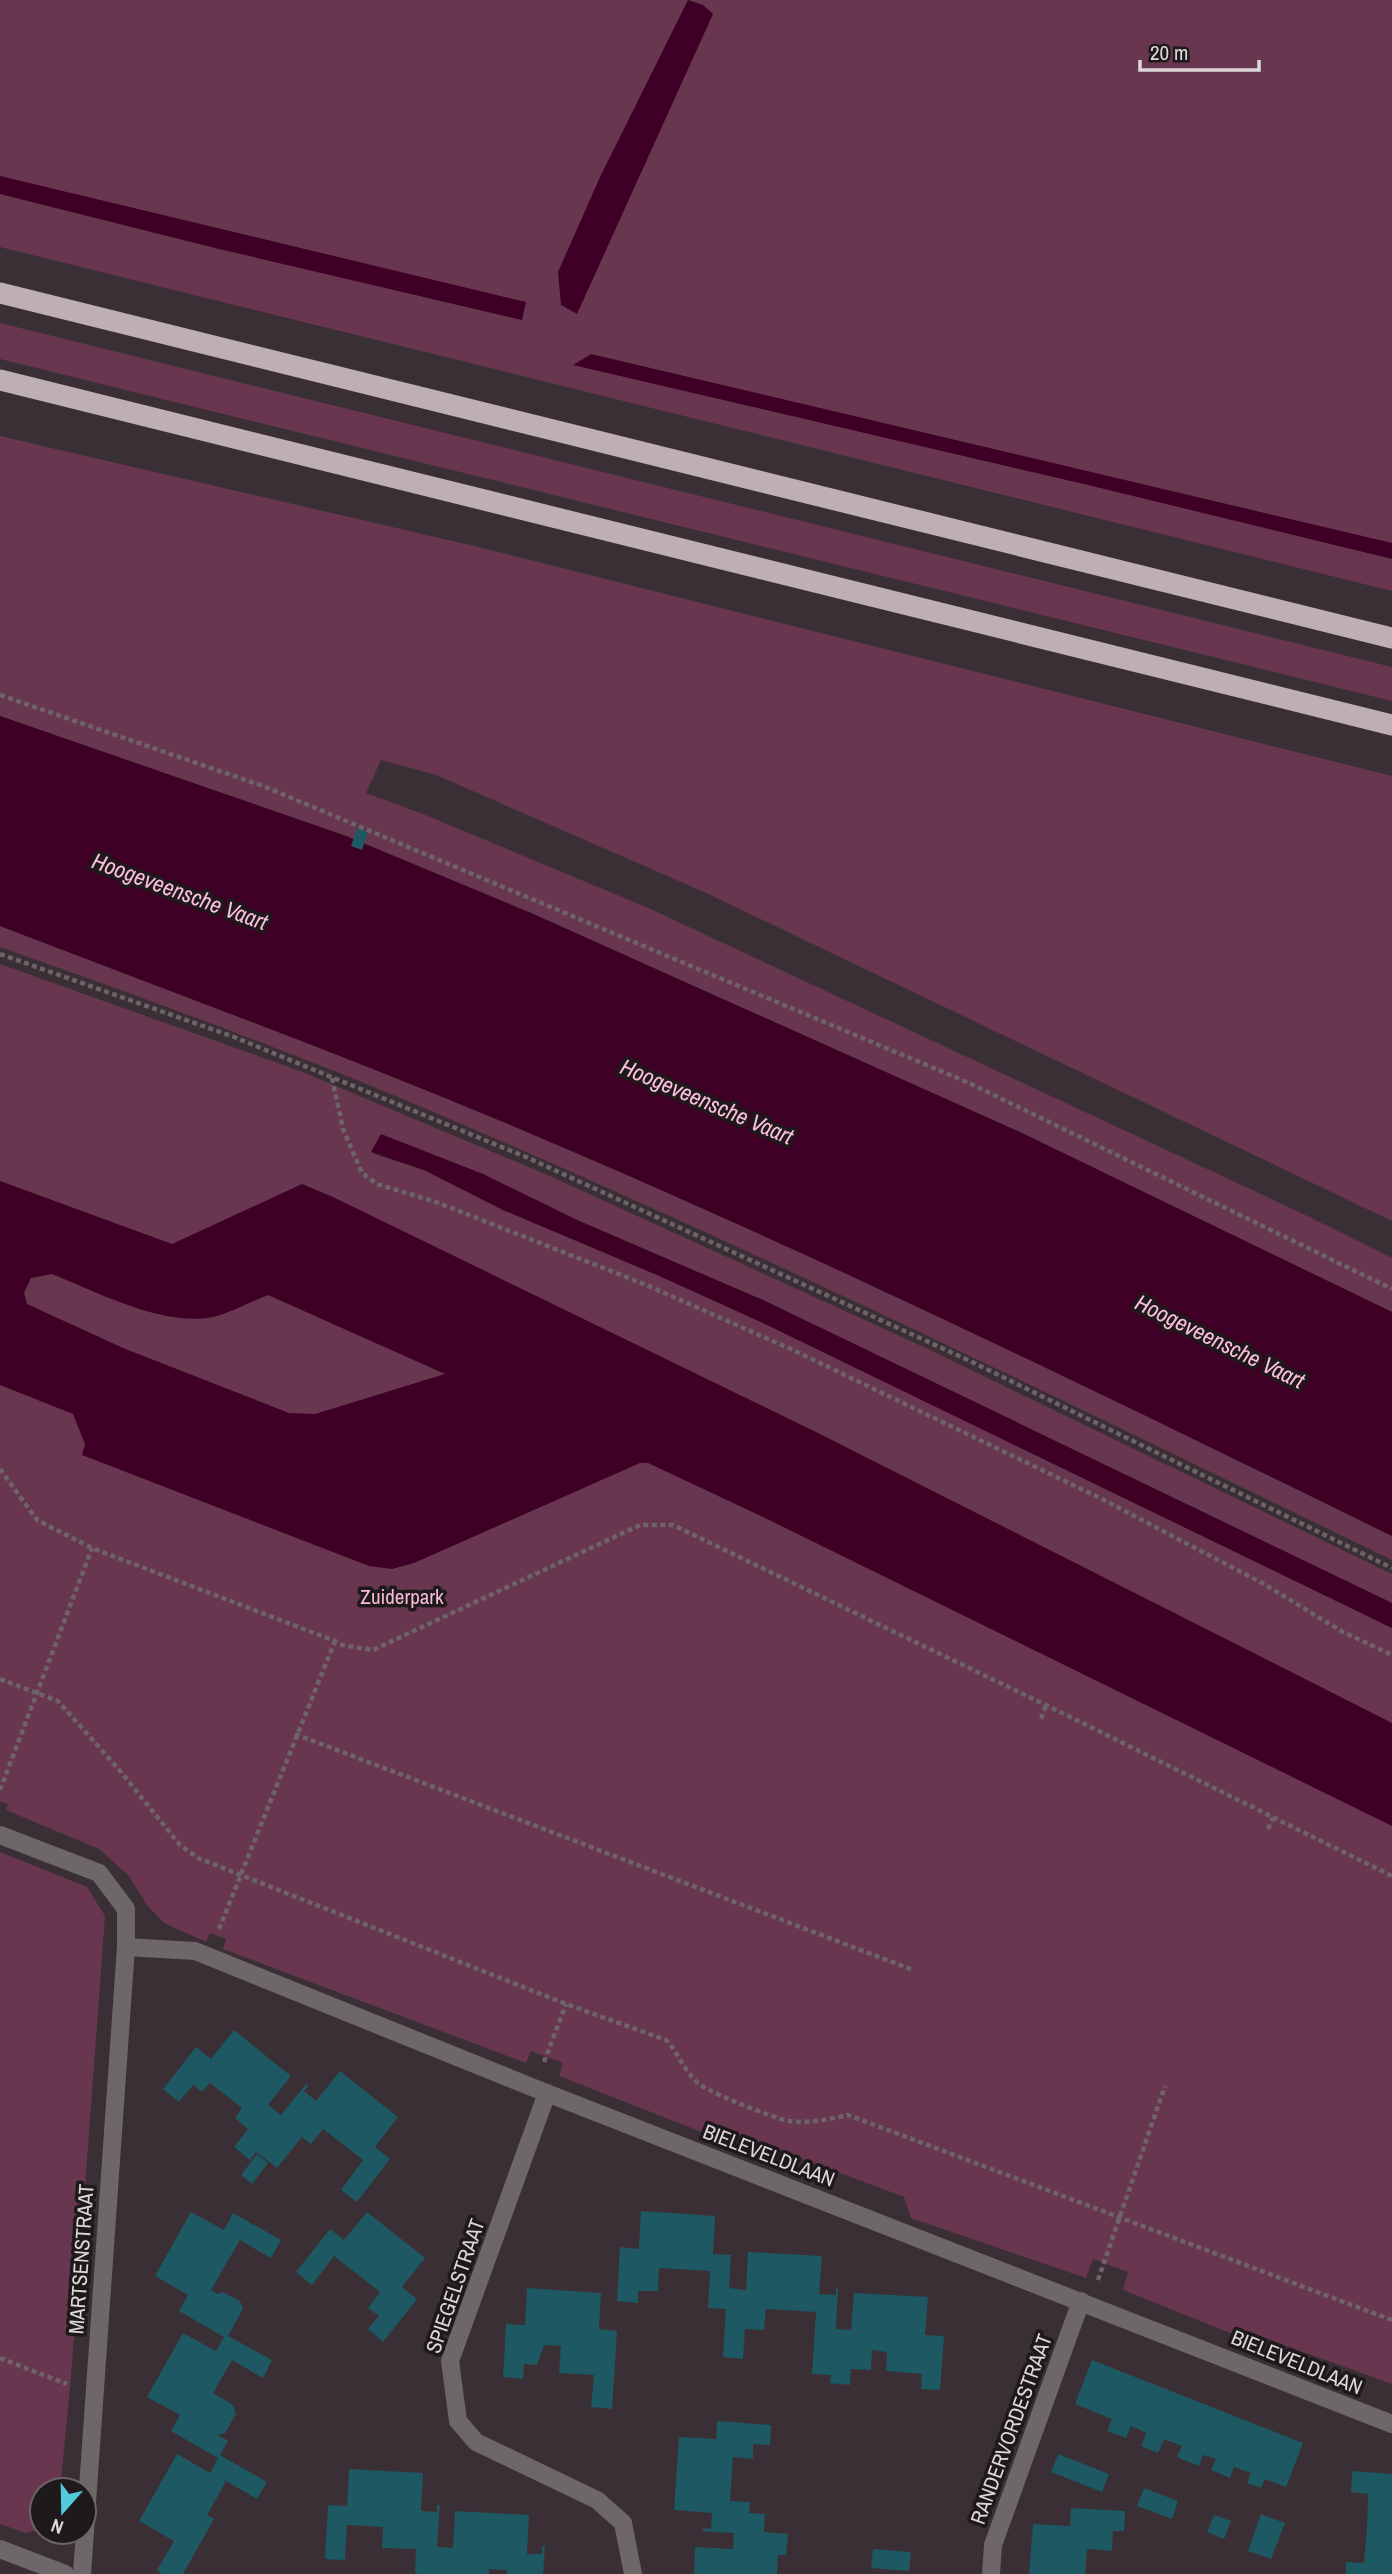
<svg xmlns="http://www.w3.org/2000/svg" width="1392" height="2574" font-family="'Archivo Narrow',sans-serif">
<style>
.green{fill:#68374f}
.water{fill:#3e0025;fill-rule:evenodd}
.building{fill:#1e5862}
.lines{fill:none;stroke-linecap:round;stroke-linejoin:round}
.path{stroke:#6d6368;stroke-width:4.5;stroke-dasharray:5 3.5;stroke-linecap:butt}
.minor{stroke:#6d676a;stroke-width:18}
.highway{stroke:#bdafb5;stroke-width:21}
.labels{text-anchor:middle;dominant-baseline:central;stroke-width:7;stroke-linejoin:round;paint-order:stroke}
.park-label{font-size:21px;fill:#f9bbd7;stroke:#1e191b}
.street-label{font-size:21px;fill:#ded7da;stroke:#1e191b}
.water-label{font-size:23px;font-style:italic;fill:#fcbeda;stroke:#1e191b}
</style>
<rect width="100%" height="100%" fill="#3a2f34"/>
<g class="green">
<polygon points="0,0 688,0 703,5 689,0 1392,0 1392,591 0,247"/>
<polygon points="0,323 1392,667 1392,701 0,359"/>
<polygon points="0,436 474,546 1392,776 1392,1221 704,892 436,775 381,760 366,793 428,816 646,907 1297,1211 1392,1258 1392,1312 1024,1134 531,913 346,836 0,716"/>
<path d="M0 926C190 999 382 1069 569 1150 847 1269 1120 1403 1392 1536V1560C1073 1405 755 1249 429 1110 288 1050 144 998 0 947Z"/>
<polygon points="0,964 300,1071 550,1176 928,1349 1392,1574 1392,1603 765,1301 577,1220 483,1174 371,1153 424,1170 503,1210 708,1296 1392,1628 1392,2384 1262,2337 1250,2341 1123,2290 1128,2272 1093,2259 1086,2278 911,2218 904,2197 729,2131 717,2138 559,2076 563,2063 531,2051 526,2063 223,1949 226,1939 210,1933 206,1942 164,1923 147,1905 128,1875 99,1849 6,1810 8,1804 0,1801"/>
<polygon points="0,1852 87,1887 105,1916 71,2377 60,2490 42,2490 42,2529 26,2533 0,2524"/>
</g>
<g class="water">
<polygon points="688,0 703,5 713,14 577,314 561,305 558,272 600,177"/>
<polygon points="0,176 526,302 522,320 215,248 0,194"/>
<polygon points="591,354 1392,543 1392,559 1088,485 573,365"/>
<path d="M0 716 346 836 531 913 1024 1134 1392 1312V1536C1120 1403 847 1269 569 1150 382 1069 190 999 0 926Z"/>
<polygon points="381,1134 483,1174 577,1220 765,1301 1392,1603 1392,1628 765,1324 657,1275 503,1210 424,1170 371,1152"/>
<path d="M0 1181 172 1244 302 1184 333 1197 818 1433 1392 1723V1826L767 1519 648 1463H640L414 1563 392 1569 369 1566 82 1455 85 1444 73 1414 0 1385ZM52 1274C97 1292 157 1324 207 1318 225 1316 250 1302 268 1295L445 1374 315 1414 289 1413 123 1348 27 1304 24 1293 31 1278Z"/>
</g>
<g class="building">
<polygon points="357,828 368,832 362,850 351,846"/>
<polygon points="234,2030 291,2076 268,2105 281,2115 306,2084 308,2086 304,2091 316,2101 340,2071 398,2117 375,2147 390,2159 357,2202 341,2190 363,2160 323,2129 311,2144 302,2137 277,2168 256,2152 250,2160 234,2147 248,2129 235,2118 242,2108 210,2083 202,2092 193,2085 179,2102 163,2089 196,2047 211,2059"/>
<polygon points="257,2154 268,2163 252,2184 241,2175"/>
<polygon points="641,2211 715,2216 713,2254 731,2255 729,2288 746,2290 748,2252 822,2256 819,2294 836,2295 836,2288 838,2289 836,2329 851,2330 854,2293 928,2297 925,2335 944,2336 940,2390 921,2389 922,2374 886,2371 887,2352 872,2350 871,2370 851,2369 850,2385 830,2383 831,2375 812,2374 816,2312 766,2309 764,2330 745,2329 743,2359 723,2357 726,2309 708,2308 710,2271 659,2268 658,2291 638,2291 638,2303 617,2301 620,2247 639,2249"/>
<polygon points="191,2212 224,2230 233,2213 281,2240 271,2258 240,2240 211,2290 218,2294 223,2292 240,2301 243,2309 228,2336 272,2360 263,2378 232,2360 213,2393 233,2405 236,2414 225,2433 217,2435 228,2441 220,2455 267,2482 257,2499 226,2481 207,2515 214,2519 183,2574 162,2574 157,2570 174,2541 139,2521 177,2454 210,2473 218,2458 171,2431 180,2415 147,2397 183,2333 216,2351 224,2337 179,2311 188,2295 155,2276"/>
<polygon points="367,2212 425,2258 402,2287 417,2299 383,2342 368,2329 379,2316 368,2308 380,2292 334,2256 312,2285 296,2272 330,2229 344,2240"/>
<polygon points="527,2288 601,2293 599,2329 617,2331 612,2409 591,2407 594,2375 559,2373 561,2346 544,2345 537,2365 524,2364 523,2379 503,2377 506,2324 525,2325"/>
<polygon points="1092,2360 1303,2443 1286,2487 1265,2479 1261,2488 1247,2483 1251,2473 1234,2467 1230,2478 1211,2470 1216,2459 1203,2455 1199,2466 1177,2457 1182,2446 1164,2439 1158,2453 1141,2446 1146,2433 1131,2426 1126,2438 1107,2431 1112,2419 1075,2404"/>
<polygon points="717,2421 771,2425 770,2445 753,2444 753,2459 733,2457 730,2501 750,2502 749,2513 765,2514 764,2532 788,2534 786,2555 778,2555 777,2574 694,2574 695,2547 733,2549 734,2533 703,2531 703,2528 711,2529 712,2513 674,2510 679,2437 716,2439"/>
<polygon points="1058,2454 1109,2474 1102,2492 1051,2472"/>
<polygon points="349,2469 423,2473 421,2511 437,2512 437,2505 440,2505 437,2547 453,2548 455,2511 529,2515 527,2554 542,2554 542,2546 545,2546 543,2574 507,2574 507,2570 489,2569 489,2574 418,2574 415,2572 416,2549 382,2548 383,2527 347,2525 345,2560 325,2559 328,2505 347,2506"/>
<polygon points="1352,2471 1392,2474 1392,2574 1346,2574 1346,2562 1364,2563 1367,2528 1368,2494 1351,2492"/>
<polygon points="1144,2488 1178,2501 1172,2519 1137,2506"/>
<polygon points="1071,2508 1125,2511 1124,2531 1113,2531 1112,2551 1087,2549 1085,2574 1029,2574 1033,2524 1070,2526"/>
<polygon points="1261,2514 1285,2523 1271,2559 1248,2551"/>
<polygon points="1214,2515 1231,2521 1224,2539 1207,2532"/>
<polygon points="873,2549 911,2552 909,2571 871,2568"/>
</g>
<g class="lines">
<g class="path">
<polyline points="0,695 263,786 967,1082 1392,1289"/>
<polyline points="0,954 234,1037 526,1157 970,1361 1392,1568"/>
<polyline points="332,1078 343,1129 362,1173 377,1184 436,1202 644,1284 793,1350 1100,1498 1262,1583 1343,1632 1392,1655"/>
<polyline points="0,1469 37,1520 92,1548 335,1641 342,1645 373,1650 640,1525 673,1525 1054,1709 1392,1876"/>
<path d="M0 1679 58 1701 121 1772 180 1845 198 1858 566 2004 666 2040C679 2053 686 2076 702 2086 716 2095 773 2118 789 2121 808 2124 829 2119 848 2115L1392 2320"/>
<polyline points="1041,1719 1046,1705"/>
<polyline points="295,1734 913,1970"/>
<polyline points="0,1790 92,1548"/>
<polyline points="1268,1829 1273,1818"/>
<polyline points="219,1929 335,1641"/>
<polyline points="544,2062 566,2004"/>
<polyline points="1098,2280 1165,2086"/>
<polyline points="0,2358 67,2384"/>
</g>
<g class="minor">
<polyline points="0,1835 99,1873 126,1909 126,1947 82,2574"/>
<polyline points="126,1947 195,1951 534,2088 1392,2424"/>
<polyline points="547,2093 450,2361 458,2421 476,2442 597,2500 623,2523 633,2574"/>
<polyline points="0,2549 65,2574"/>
<polyline points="991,2574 993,2545 1081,2301"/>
</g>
<g class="highway">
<polyline points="0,293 1392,638"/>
<polyline points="0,380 1392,725"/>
</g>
</g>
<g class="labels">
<g class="park-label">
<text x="402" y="1596">Zuiderpark</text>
</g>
<g class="street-label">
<text transform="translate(769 2155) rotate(21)">BIELEVELDLAAN</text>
<text transform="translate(81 2259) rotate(-86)">MARTSENSTRAAT</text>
<text transform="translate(455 2286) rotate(-71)">SPIEGELSTRAAT</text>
<text transform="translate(1297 2362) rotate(22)">BIELEVELDLAAN</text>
<text transform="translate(1011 2429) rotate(-70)">RANDERVORDESTRAAT</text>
</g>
<g class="water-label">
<text transform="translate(180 891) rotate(20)">Hoogeveensche Vaart</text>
<text transform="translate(707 1101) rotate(23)">Hoogeveensche Vaart</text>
<text transform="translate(1220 1341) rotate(26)">Hoogeveensche Vaart</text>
</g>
</g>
<g transform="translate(63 2511) rotate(200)"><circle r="33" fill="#1e191b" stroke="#6b6567" stroke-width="2"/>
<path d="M0-5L12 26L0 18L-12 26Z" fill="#54cade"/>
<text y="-10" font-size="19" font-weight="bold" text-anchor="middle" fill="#ded7da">N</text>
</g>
<path d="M1140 60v10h119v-10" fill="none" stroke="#ded7da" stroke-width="3.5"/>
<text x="1150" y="60" font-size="21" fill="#ded7da" stroke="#1e191b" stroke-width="5" paint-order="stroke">20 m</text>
</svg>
